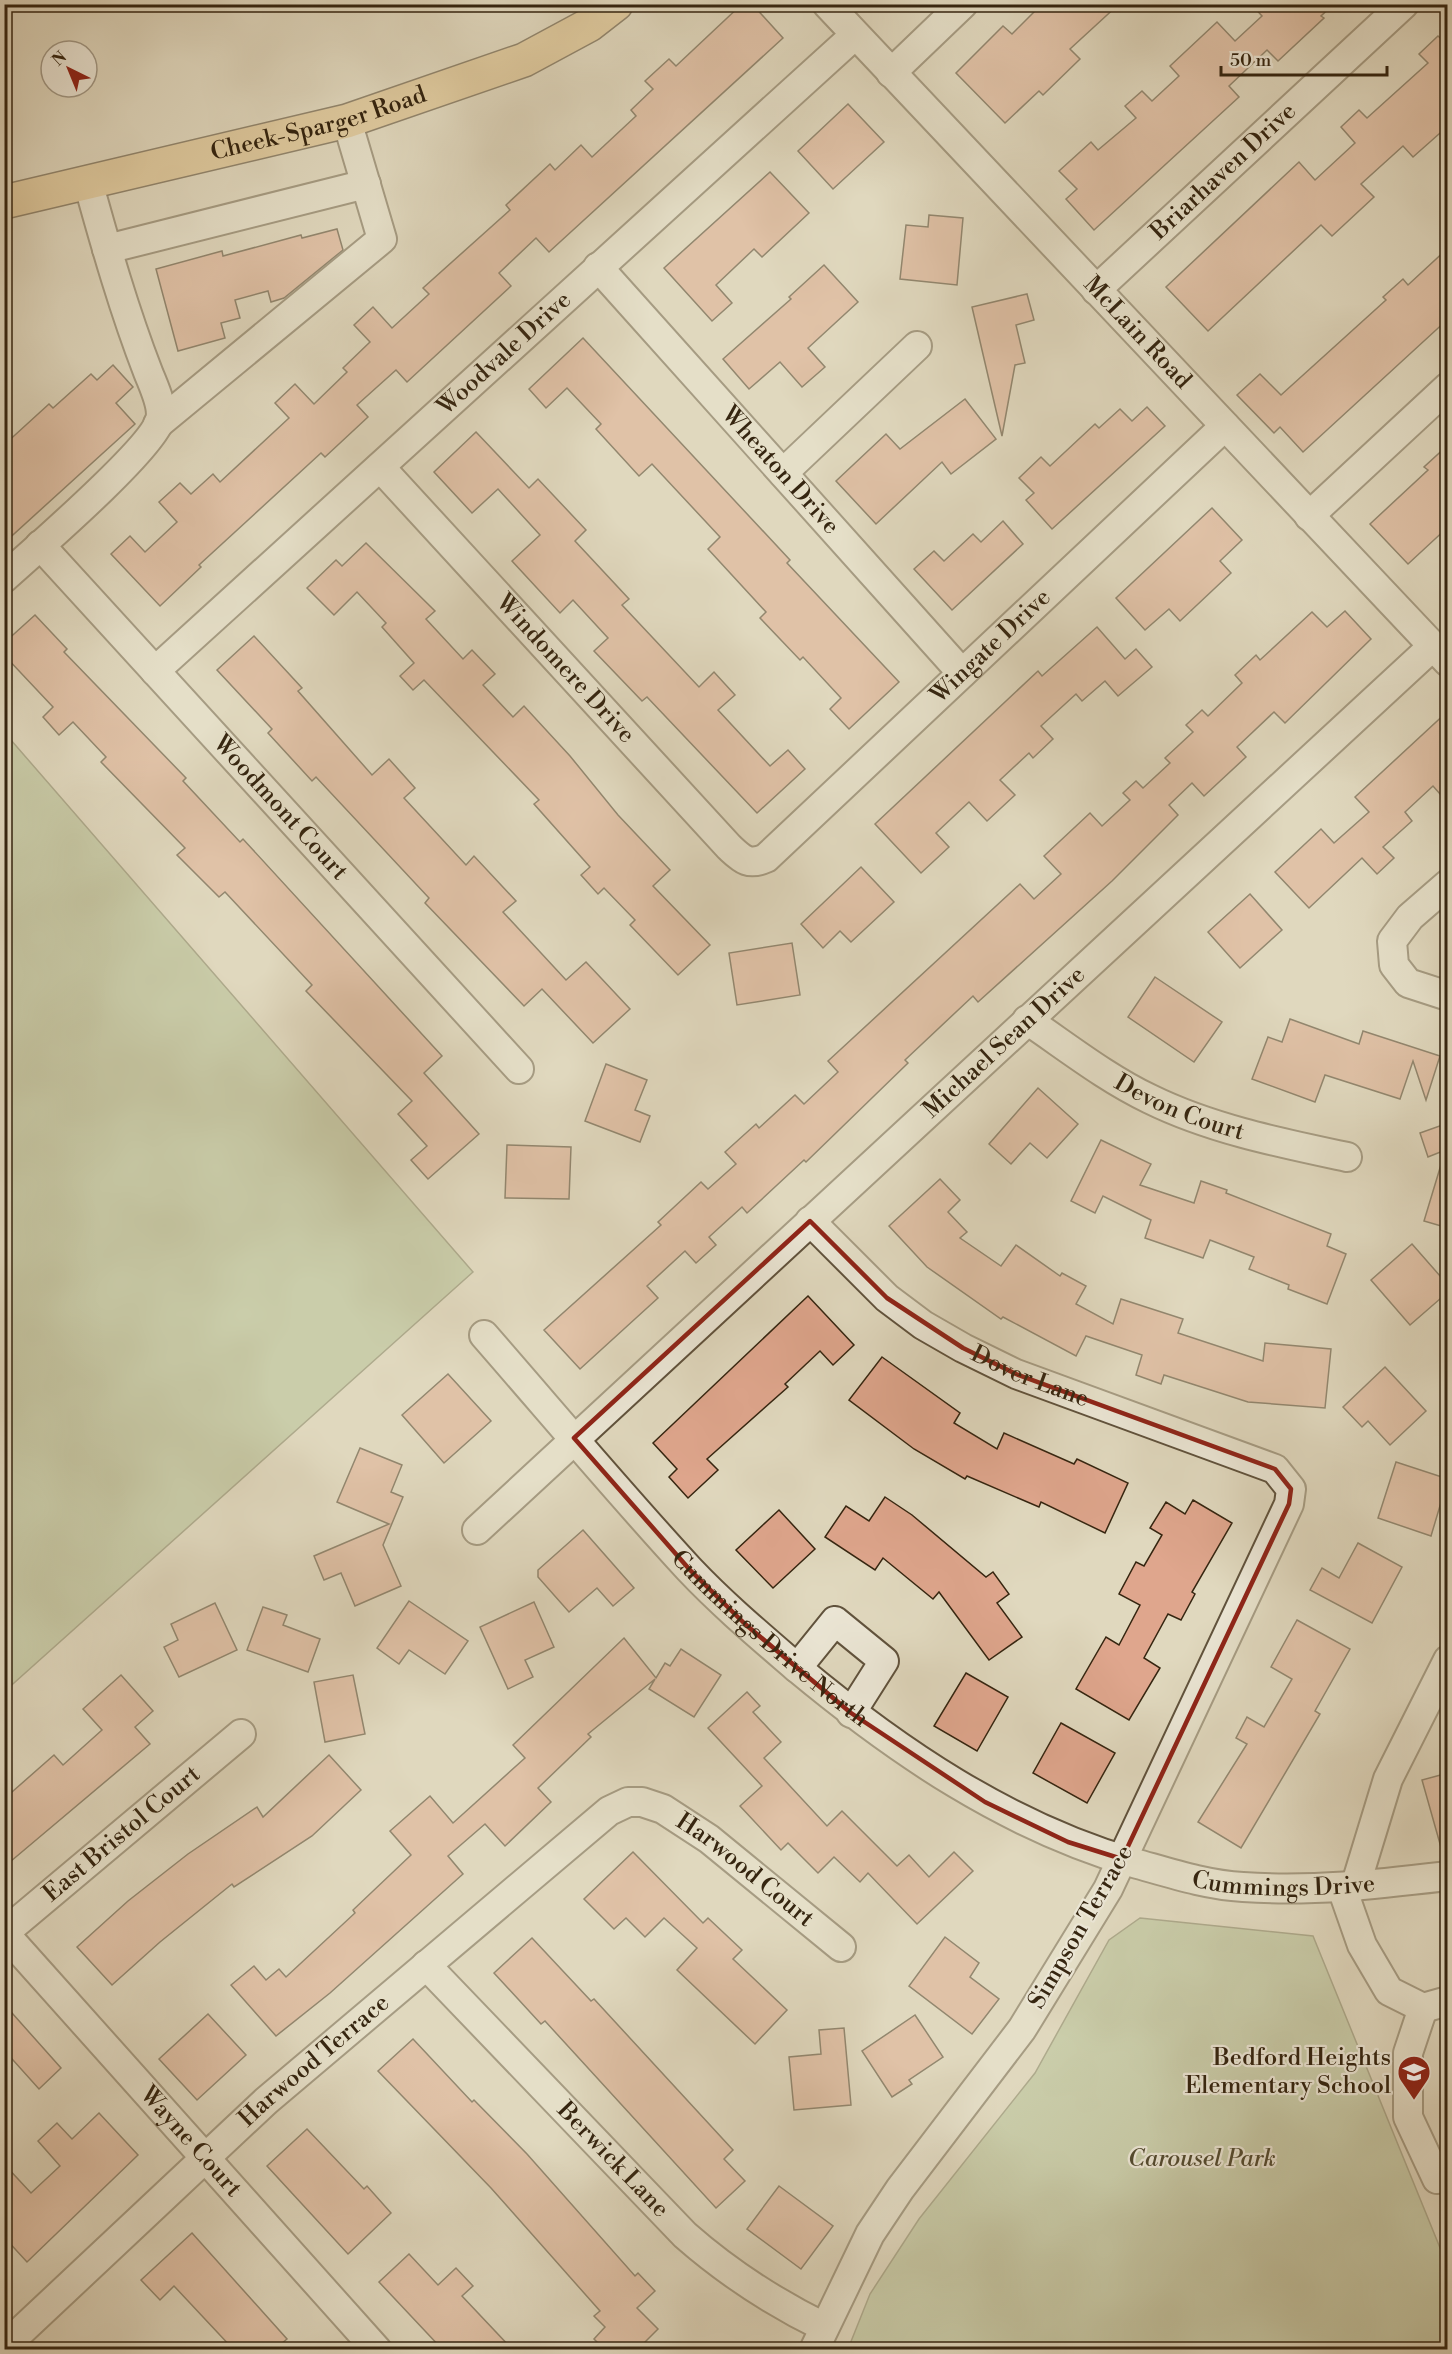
<svg xmlns="http://www.w3.org/2000/svg" width="1452" height="2354" font-family="'Libre Bodoni',serif">
<style>
.green{fill:#b0bf93;stroke:#727252;stroke-width:1.5}
.building{fill:#dfa68d;stroke:#352510;stroke-width:1.5}
.lines{fill:none;stroke-linecap:round;stroke-linejoin:round}
.minor-casing{stroke:#60523c;stroke-width:32}
.major-casing{stroke:#352510;stroke-width:36}
.minor{stroke:#ebe6d5;stroke-width:28}
.major{stroke:#e0bc7f;stroke-width:33}
.marked{fill:none;stroke:#8f2418;stroke-width:4.5;stroke-linejoin:round}
.labels{text-anchor:middle;dominant-baseline:central;stroke-width:4.5;stroke-linejoin:round;paint-order:stroke}
.street-label{font-size:24px;fill:#352510;stroke:#ebe6d5}
.poi-label{font-size:24px;fill:#352510;stroke:#ebe6d5;text-anchor:end}
.park-label{font-size:24px;font-style:italic;fill:#544c31;stroke:#ebe6d5}
</style>
<rect width="100%" height="100%" fill="#e0d8be"/>
<filter id="stains"><feTurbulence type="fractalNoise" baseFrequency=".00333" numOctaves="4"/><feColorMatrix values="0 0 0 0 .2 0 0 0 0 .09 0 0 0 0 .02 0 0 0 .5 -.17"/></filter>
<radialGradient id="worn" r=".72"><stop offset=".6" stop-color="#630" stop-opacity="0"/><stop offset="1" stop-color="#630" stop-opacity=".3"/></radialGradient>
<g class="green">
<polygon points="4,732 473,1272 5,1691 4,1691"/>
<polygon points="1140,1918 1313,1936 1447,2265 1447,2349 848,2349 870,2294 919,2219 1035,2073 1109,1940"/>
</g>
<g class="building">
<polygon points="742,4 752,4 783,38 549,252 536,238 499,273 511,286 407,382 396,370 357,405 368,417 325,457 321,453 199,565 201,567 160,606 111,554 130,536 145,552 177,522 159,502 180,483 191,494 213,474 220,482 289,418 275,403 295,384 314,404 347,372 343,368 370,342 354,325 373,307 392,328 429,294 423,288 510,210 506,205 550,164 555,170 581,145 592,157 636,116 631,110 653,89 645,81 669,59 676,66"/>
<polygon points="1042,4 1119,4 1070,49 1080,59 1043,95 1039,91 1005,123 956,73 1003,26 1012,34"/>
<polygon points="1251,4 1334,4 1321,16 1324,18 1278,61 1267,50 1229,86 1239,97 1094,230 1066,199 1077,189 1059,171 1091,142 1098,150 1136,118 1125,106 1142,91 1152,101 1179,76 1170,66 1217,22 1235,41 1262,16"/>
<polygon points="1438,36 1448,45 1448,126 1413,157 1403,146 1361,184 1374,197 1332,236 1321,225 1208,331 1166,287 1299,162 1315,180 1355,143 1341,127 1359,110 1367,118 1428,63 1419,54"/>
<polygon points="848,104 884,142 833,189 798,151"/>
<polygon points="770,172 809,213 762,257 754,249 716,285 732,303 712,321 664,268"/>
<polygon points="929,215 963,218 957,285 900,279 906,225 928,227"/>
<polygon points="337,229 343,250 284,298 271,302 268,291 235,300 240,318 221,323 225,338 178,351 156,269 222,251 223,256 301,235 302,238"/>
<polygon points="1448,248 1448,319 1303,452 1280,427 1274,433 1237,395 1260,374 1281,395 1386,300 1383,297 1403,279 1408,285"/>
<polygon points="824,265 858,302 808,348 825,367 802,387 780,362 749,389 723,359 791,299 789,297"/>
<polygon points="1027,294 1034,320 1016,325 1025,363 1015,365 1002,436 972,307"/>
<polygon points="583,338 790,560 787,563 899,682 849,729 830,709 841,698 803,657 800,660 760,618 766,612 708,549 720,537 652,464 639,476 596,429 601,424 567,388 546,408 529,389"/>
<polygon points="113,365 133,387 116,403 135,424 4,543 4,445 49,404 53,408 91,374 97,380"/>
<polygon points="965,399 996,439 951,474 942,462 876,524 836,481 886,434 900,449"/>
<polygon points="1147,407 1165,426 1052,529 1026,500 1034,493 1019,478 1041,457 1050,466 1095,424 1099,428 1120,409 1132,421"/>
<polygon points="476,432 529,488 538,479 586,530 575,541 629,599 622,605 699,687 714,672 735,695 718,710 770,766 788,750 805,769 757,813 647,697 642,701 594,651 608,638 573,600 560,613 512,561 540,535 498,489 472,513 434,472"/>
<polygon points="1448,445 1448,527 1408,564 1370,524 1428,470 1424,467"/>
<polygon points="1212,508 1242,540 1220,561 1231,573 1180,621 1169,609 1145,630 1116,598"/>
<polygon points="1003,521 1023,544 952,610 914,569 934,551 944,561 973,534 981,542"/>
<polygon points="366,543 435,611 426,619 463,659 472,650 495,674 483,685 513,717 524,706 570,756 618,815 670,870 653,886 710,945 678,975 630,925 635,920 604,888 598,894 581,875 590,867 534,804 539,800 424,680 413,690 400,676 414,663 382,627 386,623 357,592 334,615 307,588 336,560 342,566"/>
<polygon points="1345,611 1371,639 1285,723 1274,712 1237,747 1246,757 1204,796 1192,783 1169,805 1178,815 1112,881 978,1002 973,996 905,1060 908,1063 806,1162 804,1160 747,1213 742,1207 709,1237 716,1245 696,1263 685,1251 647,1286 658,1298 580,1369 544,1330 661,1225 658,1222 701,1182 708,1189 736,1164 725,1152 756,1124 759,1128 795,1095 804,1104 838,1072 828,1061 1020,884 1034,899 1061,874 1044,856 1090,813 1102,826 1130,800 1123,793 1136,781 1143,788 1170,763 1165,758 1193,732 1186,725 1202,710 1208,716 1242,683 1235,675 1256,655 1260,660 1312,612 1327,627"/>
<polygon points="35,615 67,649 64,652 186,778 183,781 240,842 243,839 442,1056 424,1073 479,1134 428,1179 411,1160 427,1146 398,1114 412,1101 306,991 312,985 225,892 219,897 177,855 185,848 101,762 106,757 73,722 59,735 43,717 53,707 4,655 4,643"/>
<polygon points="1097,627 1125,659 1136,649 1152,667 1118,696 1105,681 1082,701 1076,694 1041,726 1053,739 1033,758 1029,753 1000,780 1015,795 987,821 969,802 936,833 949,847 921,873 875,824 1038,671 1042,676"/>
<polygon points="254,636 302,688 298,691 372,775 389,759 415,788 404,798 466,865 474,856 516,901 503,912 566,980 586,962 630,1009 593,1043 542,989 524,1006 425,903 429,898 316,777 312,781 268,733 272,729 217,670"/>
<polygon points="1448,711 1448,803 1433,786 1405,812 1412,821 1383,847 1394,858 1377,874 1362,858 1309,908 1275,872 1321,829 1334,843 1369,812 1355,797"/>
<polygon points="861,867 894,902 851,942 840,931 823,948 801,924"/>
<polygon points="1250,894 1282,930 1240,968 1208,932"/>
<polygon points="792,943 800,995 737,1005 729,953"/>
<polygon points="1155,977 1222,1022 1194,1062 1128,1017"/>
<polygon points="1290,1019 1359,1044 1363,1031 1440,1056 1426,1100 1413,1061 1400,1099 1325,1075 1315,1102 1252,1079 1268,1037 1282,1042"/>
<polygon points="606,1064 647,1080 635,1110 650,1116 640,1142 585,1121"/>
<polygon points="1038,1088 1078,1124 1047,1158 1030,1143 1011,1164 989,1144"/>
<polygon points="1448,1123 1448,1149 1428,1157 1420,1133"/>
<polygon points="1101,1140 1151,1164 1140,1185 1194,1203 1201,1181 1227,1190 1226,1193 1331,1234 1327,1246 1346,1254 1327,1304 1288,1289 1289,1285 1249,1269 1254,1257 1210,1240 1203,1258 1145,1238 1151,1220 1103,1196 1095,1213 1071,1201"/>
<polygon points="507,1145 571,1147 569,1199 505,1198"/>
<polygon points="1443,1158 1448,1158 1448,1228 1424,1221"/>
<polygon points="940,1179 960,1200 948,1212 967,1232 960,1238 1001,1266 1016,1245 1060,1276 1062,1273 1086,1286 1076,1304 1113,1324 1121,1299 1183,1319 1178,1333 1263,1361 1265,1343 1331,1349 1325,1408 1248,1402 1164,1375 1161,1384 1136,1375 1142,1355 1086,1336 1076,1356 1003,1317 1001,1319 927,1267 889,1226"/>
<polygon points="1412,1244 1448,1285 1448,1292 1410,1325 1371,1280"/>
<polygon points="808,1296 854,1345 833,1365 820,1351 785,1384 788,1387 707,1459 718,1470 688,1498 669,1477 677,1469 653,1443"/>
<polygon points="882,1357 960,1413 954,1423 997,1449 1004,1433 1074,1464 1077,1459 1128,1483 1105,1533 1041,1502 1039,1507 967,1476 965,1479 914,1449 849,1400"/>
<polygon points="1385,1367 1426,1411 1390,1445 1368,1421 1362,1427 1343,1407"/>
<polygon points="448,1374 491,1421 444,1463 402,1415"/>
<polygon points="360,1448 402,1465 391,1492 403,1497 383,1545 401,1586 355,1606 341,1573 324,1580 314,1556 389,1524 337,1502"/>
<polygon points="1396,1462 1448,1479 1431,1536 1378,1518"/>
<polygon points="885,1497 912,1515 986,1577 993,1572 1009,1594 997,1603 1022,1637 989,1660 939,1592 933,1599 883,1558 875,1570 825,1537 846,1506 869,1521"/>
<polygon points="1193,1500 1232,1523 1192,1592 1195,1594 1181,1620 1168,1614 1144,1658 1160,1668 1129,1720 1076,1689 1106,1637 1119,1645 1140,1605 1119,1594 1136,1562 1144,1566 1162,1535 1150,1528 1166,1502 1185,1514"/>
<polygon points="779,1510 815,1549 773,1588 736,1550"/>
<polygon points="583,1530 634,1588 613,1606 597,1588 569,1612 538,1577 538,1570"/>
<polygon points="1358,1543 1402,1567 1372,1623 1310,1590 1322,1568 1339,1578"/>
<polygon points="409,1601 468,1641 445,1674 409,1650 399,1664 377,1648"/>
<polygon points="534,1602 554,1647 525,1660 533,1677 508,1689 480,1627"/>
<polygon points="215,1603 237,1650 179,1677 164,1647 178,1640 171,1624"/>
<polygon points="263,1607 287,1615 283,1625 320,1639 308,1672 247,1650"/>
<polygon points="1297,1620 1350,1649 1315,1711 1320,1714 1241,1848 1198,1822 1247,1744 1236,1738 1247,1717 1264,1727 1292,1679 1271,1667"/>
<polygon points="624,1638 656,1678 665,1663 670,1666 681,1649 721,1675 694,1717 649,1689 655,1679 588,1734 591,1737 538,1788 551,1802 505,1846 485,1824 448,1856 463,1874 330,1993 276,2036 231,1985 254,1966 266,1980 279,1969 286,1977 355,1913 353,1910 411,1855 390,1831 430,1796 453,1823 525,1758 513,1745"/>
<polygon points="966,1673 1008,1697 977,1751 934,1726"/>
<polygon points="121,1675 153,1711 135,1727 150,1744 4,1867 4,1799 54,1755 63,1765 102,1730 83,1709"/>
<polygon points="353,1675 365,1734 325,1742 314,1682"/>
<polygon points="747,1692 760,1706 753,1712 781,1742 764,1758 827,1826 842,1811 897,1866 909,1855 929,1877 954,1852 973,1871 917,1924 868,1873 860,1882 834,1857 818,1873 788,1843 781,1850 740,1806 762,1786 708,1728"/>
<polygon points="1061,1723 1115,1753 1087,1803 1033,1773"/>
<polygon points="329,1755 361,1790 312,1836 234,1887 232,1884 160,1942 112,1985 77,1947 128,1901 188,1854 257,1807 263,1817"/>
<polygon points="1448,1773 1448,1850 1442,1851 1422,1780"/>
<polygon points="633,1852 703,1923 708,1918 742,1950 733,1959 787,2010 755,2044 677,1970 697,1948 664,1918 645,1937 626,1918 614,1929 584,1899"/>
<polygon points="945,1937 979,1963 970,1977 999,1999 972,2034 909,1986"/>
<polygon points="532,1938 591,2001 594,1999 733,2150 724,2159 745,2181 716,2208 545,2021 541,2024 494,1973"/>
<polygon points="4,2004 61,2068 39,2089 4,2050"/>
<polygon points="208,2014 246,2055 197,2100 159,2059"/>
<polygon points="915,2015 943,2057 909,2080 912,2084 892,2097 862,2051"/>
<polygon points="844,2028 851,2105 794,2110 789,2057 821,2054 819,2030"/>
<polygon points="413,2039 472,2102 474,2100 527,2154 635,2276 638,2273 655,2291 637,2308 658,2329 638,2349 604,2349 594,2339 605,2327 594,2316 600,2311 491,2188 378,2071"/>
<polygon points="99,2113 138,2155 27,2262 4,2237 4,2164 31,2193 60,2166 38,2141 57,2123 72,2139"/>
<polygon points="307,2129 364,2189 367,2186 391,2213 348,2254 267,2166"/>
<polygon points="779,2186 833,2226 801,2269 747,2229"/>
<polygon points="192,2233 287,2339 275,2349 233,2349 174,2286 160,2300 141,2280"/>
<polygon points="409,2254 438,2285 456,2268 473,2286 462,2296 512,2349 442,2349 379,2282"/>
</g>
<g class="lines">
<g class="minor-casing">
<g id="minor">
<path id="s1" d="M827 4 1448 662"/>
<polyline points="891,73 963,4"/>
<polyline points="107,249 366,184"/>
<path id="s2" d="M598 267 962 673"/>
<path id="s3" d="M1096 290 1404 4"/>
<polyline points="158,424 382,239 347,121"/>
<path id="s4" d="M380 467 729 847C742 859 748 866 766 858L1225 426"/>
<polyline points="783,473 917,346"/>
<polyline points="1309,516 1448,387"/>
<path id="s5" d="M40 545 519 1069"/>
<path d="M4 578C34 551 151 450 160 420 164 407 153 385 148 372 124 310 106 247 88 182"/>
<path id="s6" d="M155 671 855 35"/>
<polyline points="1448,884 1410,917 1392,941 1394,965 1408,983 1448,996"/>
<path id="s7" d="M1027 1020C1067 1047 1106 1078 1150 1099 1211 1129 1281 1143 1347 1157"/>
<path id="s8" d="M810 1221 887 1298 923 1325 963 1348 1016 1374 1275 1469 1291 1489 1289 1504 1108 1889 1022 2029 900 2189 870 2234 814 2350"/>
<path id="s9" d="M484 1335C552 1413 619 1493 689 1569 723 1605 760 1636 797 1668 898 1752 1007 1826 1134 1863 1170 1873 1206 1885 1243 1887 1312 1892 1379 1884 1448 1876"/>
<path id="s10" d="M477 1530 1433 646"/>
<polyline points="797,1668 835,1621 884,1661 851,1713"/>
<polyline points="1355,1887 1388,1779 1448,1660"/>
<polyline points="1342,1888 1362,1945 1389,1991 1423,2008 1448,2001"/>
<path id="s11" d="M4 1933 377 2350"/>
<path id="s12" d="M4 1933 241 1734"/>
<path id="s13" d="M426 1965 685 2235C727 2272 773 2302 824 2327"/>
<polyline points="1423,2008 1408,2053 1408,2117 1437,2179"/>
<path id="s14" d="M4 2347 266 2101 609 1811 628 1802H642L663 1809 709 1839 841 1947"/>
</g>
</g>
<g class="major-casing">
<g id="major">
<path id="s15" d="M4 202 347 121 524 60 589 25 616 4"/>
</g>
</g>
<use href="#minor" class="minor"/>
<use href="#major" class="major"/>
</g>
<path d="M0 0H1452V2354H0ZM810 1221 887 1298 963 1348 1016 1374 1275 1469 1291 1489 1289 1504 1122 1859 1068 1842 985 1802 851 1713 745 1624 690 1570 574 1438Z" fill="#e0d8be" fill-opacity=".55" fill-rule="evenodd"/>
<path class="marked" d="M810 1221 887 1298 963 1348 1016 1374 1275 1469 1291 1489 1289 1504 1122 1859 1068 1842 985 1802 851 1713 745 1624 690 1570 574 1438Z"/>
<defs>
<g id="school-pin" transform="scale(1.725)"><path d="M0 17L-7.5 6A9.5 9.5 0 1 1 7.5 6Z" fill="#8f2418" stroke="#ebe6d5"/><path d="M0-5L7-2L0 1L-7-2ZM-4 1L0 2.5L4 1V4Q0 6-4 4Z" fill="#fff"/></g>
</defs>
<g fill-rule="evenodd">
<use href="#school-pin" x="1414" y="2072"/>
</g>
<g class="labels">
<g class="street-label">
<text stroke="none"><textPath href="#s15" startOffset="324">Cheek-Sparger Road</textPath></text>
<text stroke="none"><textPath href="#s3" startOffset="174">Briarhaven Drive</textPath></text>
<text stroke="none"><textPath href="#s1" startOffset="452">McLain Road</textPath></text>
<text stroke="none"><textPath href="#s6" startOffset="472">Woodvale Drive</textPath></text>
<text stroke="none"><textPath href="#s2" startOffset="273">Wheaton Drive</textPath></text>
<text stroke="none"><textPath href="#s4" startOffset="867">Wingate Drive</textPath></text>
<text stroke="none"><textPath href="#s4" startOffset="274">Windomere Drive</textPath></text>
<text stroke="none"><textPath href="#s5" startOffset="356">Woodmont Court</textPath></text>
<text stroke="none"><textPath href="#s10" startOffset="718">Michael Sean Drive</textPath></text>
<text stroke="none"><textPath href="#s7" startOffset="177">Devon Court</textPath></text>
<text stroke="none"><textPath href="#s8" startOffset="273">Dover Lane</textPath></text>
<text stroke="none"><textPath href="#s9" startOffset="418">Cummings Drive North</textPath></text>
<text stroke="none"><textPath href="#s12" startOffset="154">East Bristol Court</textPath></text>
<text stroke="none"><textPath href="#s14" startOffset="968">Harwood Court</textPath></text>
<text stroke="none"><textPath href="#s9" startOffset="1002">Cummings Drive</textPath></text>
<text transform="translate(1081 1927) rotate(-60)">Simpson Terrace</text>
<text stroke="none"><textPath href="#s14" startOffset="422">Harwood Terrace</textPath></text>
<text stroke="none"><textPath href="#s11" startOffset="280">Wayne Court</textPath></text>
<text stroke="none"><textPath href="#s13" startOffset="270">Berwick Lane</textPath></text>
</g>
<g class="poi-label">
<text x="1391" y="2058">Bedford Heights<tspan x="1391" dy="28">Elementary School</tspan></text>
</g>
<g class="park-label">
<text x="1202" y="2159">Carousel Park</text>
</g>
</g>
<rect width="1452" height="2354" fill="none" stroke="#e0d8be" stroke-width="24"/>
<rect x="6" y="6" width="1440" height="2342" fill="none" stroke="#352510" stroke-width="3"/>
<rect x="12" y="12" width="1428" height="2330" fill="none" stroke="#352510" stroke-width="1.5"/>
<g transform="translate(69 69) rotate(317)"><circle r="28" fill="#ebe6d5" stroke="#a29986" stroke-width="1.5"/>
<path d="M0-4.5L10 22L0 15L-10 22Z" fill="#8f2418"/>
<text y="-9" font-size="16" font-weight="bold" text-anchor="middle" fill="#352510">N</text>
</g>
<path d="M1221 66v9h166v-9" fill="none" stroke="#352510" stroke-width="3"/>
<text x="1230" y="66" font-size="18" fill="#352510" stroke="#ebe6d5" stroke-width="4.5" paint-order="stroke">50 m</text>
<rect width="100%" height="100%" filter="url(#stains)"/>
<rect width="100%" height="100%" fill="url(#worn)"/>
</svg>
